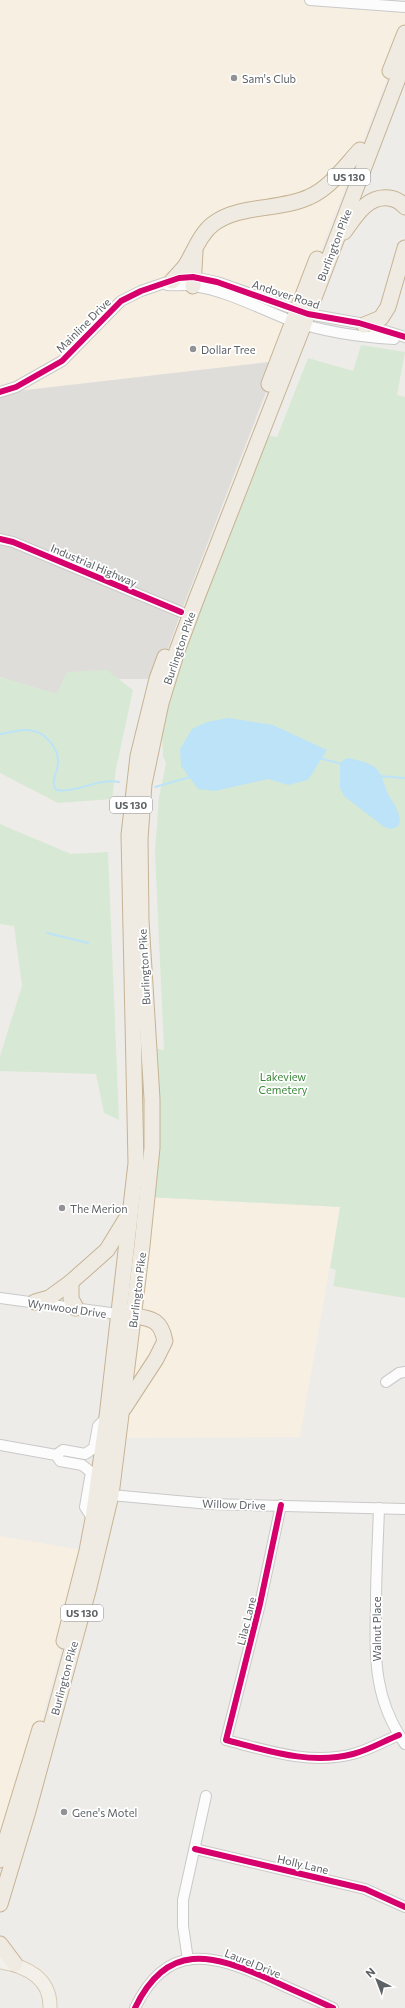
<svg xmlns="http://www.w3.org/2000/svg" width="405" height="2008" font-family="Commissioner,sans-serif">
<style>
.commercial{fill:#f7f0e2}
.industrial{fill:#dfddd9}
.green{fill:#d7e9d4}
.water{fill:#bce3f7}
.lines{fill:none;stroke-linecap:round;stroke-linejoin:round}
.stream{stroke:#bce3f7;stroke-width:2}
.minor-casing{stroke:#c9c9c9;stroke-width:12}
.major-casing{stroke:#d5cab6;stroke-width:15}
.highway-casing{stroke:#c6b394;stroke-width:17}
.minor{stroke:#fcfcfc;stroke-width:10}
.major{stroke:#f3f0e9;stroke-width:13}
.highway{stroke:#f0ebe2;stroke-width:15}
.cycleway-casing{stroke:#fff;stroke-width:8}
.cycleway{stroke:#d6006c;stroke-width:6}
.poi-dot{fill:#909294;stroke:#fff;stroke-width:1.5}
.labels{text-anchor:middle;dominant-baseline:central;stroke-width:3.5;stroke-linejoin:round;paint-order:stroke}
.shield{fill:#fff;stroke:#8e9194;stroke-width:1}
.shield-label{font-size:10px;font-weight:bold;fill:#5d6266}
.poi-label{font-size:11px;fill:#5d6266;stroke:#fff;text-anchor:start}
.street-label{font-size:11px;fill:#5d6266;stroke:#fff}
.park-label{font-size:11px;fill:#388536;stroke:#fff}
</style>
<rect width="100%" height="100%" fill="#eeece8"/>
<g class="commercial">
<polygon points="0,0 310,0 405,7 405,32 278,361 0,393"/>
<polygon points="147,1197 340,1207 300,1437 119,1438"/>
<polygon points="0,1536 87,1551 37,1739 0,1860"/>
</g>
<polygon class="industrial" points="278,361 181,612 157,679 64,679 57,695 0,677 0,393"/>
<g class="green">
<polygon points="361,345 405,352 397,395 405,397 405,1298 333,1286 336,1270 330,1268 340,1207 147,1197 148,1047 164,1050 155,853 159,797 166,764 163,756 161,703 260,434 277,437 308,358 353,371"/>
<polygon points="107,670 133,690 116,769 112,799 58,803 0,773 0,677 57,694 67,672"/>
<polygon points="0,824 71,854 108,852 119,1120 104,1113 96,1074 0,1071 0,1056 22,986 14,926 0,924"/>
</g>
<g class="water">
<polygon points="228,718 273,725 327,750 308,780 288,785 268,779 215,791 198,789 181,766 180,749 192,729 207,722"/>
<path d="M349 758C357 760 370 763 376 768 383 775 384 786 388 794 393 803 405 818 397 827L390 829 384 827 344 796 340 788V763L345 759Z"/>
</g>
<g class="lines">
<g class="stream">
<path d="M0 734C10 733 18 729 28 730 46 731 62 751 57 769 55 777 51 783 56 790 78 793 97 778 119 782"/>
<polyline points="319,758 342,764"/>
<polyline points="378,776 405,778"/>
<polyline points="155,787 190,777"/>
<polyline points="47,933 88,943"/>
</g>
<g class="minor-casing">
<g id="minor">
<polyline points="310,0 405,7"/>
<path d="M167 285C176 286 186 284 194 286 228 291 260 309 292 321 325 332 360 337 394 339"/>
<polyline points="0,392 16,387 62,361 121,301 141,291 179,278 193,277 217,282 308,314 359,323 405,337"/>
<polyline points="0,539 13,542 181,612"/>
<polyline points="0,1298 125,1315"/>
<polyline points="386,1382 399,1373 405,1372"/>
<polyline points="0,1445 56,1455 60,1461 82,1465 91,1472 85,1507 93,1519"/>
<polyline points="56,1455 63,1450 85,1454 94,1448 98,1426 107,1417"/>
<polyline points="111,1495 210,1504 405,1509"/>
<path d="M281 1505 260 1604 226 1740C269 1751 310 1765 353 1754 369 1750 384 1741 399 1735"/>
<path d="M379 1508C378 1540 376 1572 376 1603 375 1657 373 1698 405 1744"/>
<polyline points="195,1849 365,1889 405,1907"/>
<polyline points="188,1960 183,1926 183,1900 206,1796"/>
<path d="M135 2008C167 1941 212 1954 269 1979 290 1989 312 1998 333 2008"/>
</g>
</g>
<g class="major-casing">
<path id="major" d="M0 1962C26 1966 51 1978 50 2008"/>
</g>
<g class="highway-casing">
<g id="highway">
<polyline points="390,71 405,33"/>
<path d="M344 232C355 217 367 195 389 198 396 199 401 202 405 207"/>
<path d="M172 281C176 276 182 271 186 265 194 252 200 234 213 224 239 204 279 211 309 197 330 188 345 166 360 150"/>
<polyline points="193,286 195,252"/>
<polyline points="364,325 381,318 388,307 405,248"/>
<polyline points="269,384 317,259"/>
<polyline points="35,1302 49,1298 71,1282"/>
<polyline points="76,1308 71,1299 71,1282 107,1250 126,1219"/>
<path d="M124 1408 156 1359 165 1341C161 1321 153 1318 133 1316"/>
<polyline points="64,1641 87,1551 93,1519 107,1417 136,1163 129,835 138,756 157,679 165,657"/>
<polyline points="0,1860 40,1729"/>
<polyline points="0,1904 28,1811 89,1587 111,1495 142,1246 152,1148 152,1099 141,920 140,839 144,784 161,703 177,651 196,600 304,324 405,60"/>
<polyline points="0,1944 15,1964"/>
</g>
</g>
<use href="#minor" class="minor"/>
<use href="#major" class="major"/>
<use href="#highway" class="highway"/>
<g class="cycleway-casing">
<g id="cycleway">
<polyline points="0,392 16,387 62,361 121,301 141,291 179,278 193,277 217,282 308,314 359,323 405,337"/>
<polyline points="0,539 13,542 181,612"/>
<path d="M281 1505 260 1604 226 1740C269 1751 310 1765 353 1754 369 1750 384 1741 399 1735"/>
<polyline points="195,1849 365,1889 405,1907"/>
<path d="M135 2008C167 1941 212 1954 269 1979 290 1989 312 1998 333 2008"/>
</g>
</g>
<use href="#cycleway" class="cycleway"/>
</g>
<g class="poi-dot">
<circle cx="234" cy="78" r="4"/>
<circle cx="193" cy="349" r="4"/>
<circle cx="62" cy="1208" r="4"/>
<circle cx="64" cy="1812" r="4"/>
</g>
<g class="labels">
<g class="shield">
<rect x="328" y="169" width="42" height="16" rx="3"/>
<rect x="110" y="797" width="42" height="16" rx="3"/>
<rect x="61" y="1605" width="42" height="16" rx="3"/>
</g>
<g class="shield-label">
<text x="349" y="177">US 130</text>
<text x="131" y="805">US 130</text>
<text x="82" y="1613">US 130</text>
</g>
<g class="poi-label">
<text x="242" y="78">Sam's Club</text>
<text x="201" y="349">Dollar Tree</text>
<text x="70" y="1208">The Merion</text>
<text x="72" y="1812">Gene's Motel</text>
</g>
<g class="street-label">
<text transform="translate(334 245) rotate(-69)">Burlington Pike</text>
<text transform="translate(286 294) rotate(18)">Andover Road</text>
<text transform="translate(83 325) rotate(-45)">Mainline Drive</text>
<text transform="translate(94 565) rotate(23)">Industrial Highway</text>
<text transform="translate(179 648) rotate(-71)">Burlington Pike</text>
<text transform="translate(144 967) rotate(-93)">Burlington Pike</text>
<text transform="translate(137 1290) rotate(-83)">Burlington Pike</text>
<text transform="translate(67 1308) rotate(8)">Wynwood Drive</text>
<text transform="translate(234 1504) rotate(2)">Willow Drive</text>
<text transform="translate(246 1621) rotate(-76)">Lilac Lane</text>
<text transform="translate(376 1629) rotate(-90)">Walnut Place</text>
<text transform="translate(64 1678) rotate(-75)">Burlington Pike</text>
<text transform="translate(303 1864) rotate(13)">Holly Lane</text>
<text transform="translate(253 1963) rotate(22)">Laurel Drive</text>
</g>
<g class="park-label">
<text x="283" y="1076">Lakeview<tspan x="283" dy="13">Cemetery</tspan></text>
</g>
</g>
<g transform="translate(377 1980) rotate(318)" stroke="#ffffff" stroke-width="3" paint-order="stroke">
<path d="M0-3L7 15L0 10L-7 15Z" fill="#5d6266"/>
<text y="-6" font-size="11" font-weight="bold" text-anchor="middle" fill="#5d6266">N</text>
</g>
</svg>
